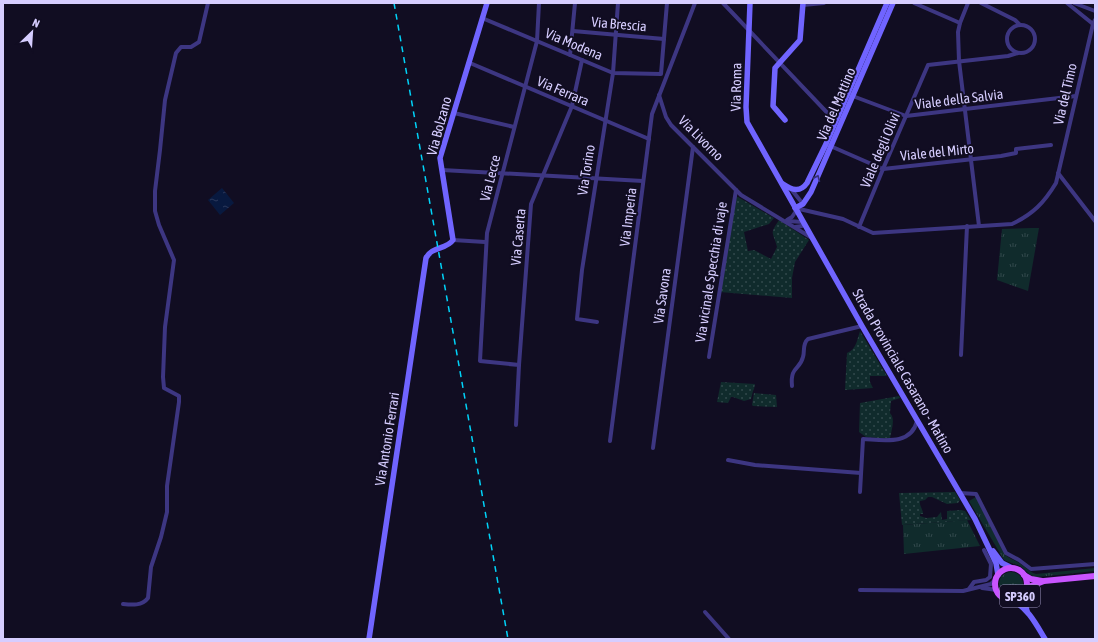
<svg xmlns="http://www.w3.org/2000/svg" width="1098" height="642" font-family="'Asap Condensed',sans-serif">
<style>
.grass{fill:url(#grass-tufts)}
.garden{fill:url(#garden-dots)}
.water{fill:url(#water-ripples)}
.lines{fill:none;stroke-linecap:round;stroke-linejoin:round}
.street{stroke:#3d3682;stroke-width:4}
.secondary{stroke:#7064ff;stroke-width:5.5}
.primary{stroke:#c854ff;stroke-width:6}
.rail{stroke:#00d3f8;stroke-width:1.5;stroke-dasharray:6 5;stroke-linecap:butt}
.oneway{stroke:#37307a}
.labels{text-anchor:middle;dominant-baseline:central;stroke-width:4;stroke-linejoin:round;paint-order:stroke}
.shield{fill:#110d22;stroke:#9b93bd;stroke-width:1}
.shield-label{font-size:13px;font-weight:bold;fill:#d6cdff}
.street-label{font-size:14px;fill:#d6cdff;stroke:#110d22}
</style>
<defs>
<pattern id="grass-tufts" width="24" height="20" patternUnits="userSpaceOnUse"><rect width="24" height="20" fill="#102b2c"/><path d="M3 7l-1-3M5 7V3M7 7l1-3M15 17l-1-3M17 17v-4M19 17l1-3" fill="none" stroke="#32494c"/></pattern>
<pattern id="garden-dots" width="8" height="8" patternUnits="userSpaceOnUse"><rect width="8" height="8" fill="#102b2c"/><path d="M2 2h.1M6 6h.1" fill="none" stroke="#32494c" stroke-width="1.8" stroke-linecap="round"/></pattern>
<pattern id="water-ripples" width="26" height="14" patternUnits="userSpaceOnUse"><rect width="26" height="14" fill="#08193f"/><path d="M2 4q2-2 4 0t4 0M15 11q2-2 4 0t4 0" fill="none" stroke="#2b395c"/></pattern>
</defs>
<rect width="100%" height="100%" fill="#110d22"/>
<g class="grass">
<polygon points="1032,228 1039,228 1028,291 997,280 1002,229"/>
<path d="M976 497 1005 555C1010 559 1017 561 1022 565 1027 568 1030 572 1036 574L1095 568V571L1037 577C1029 576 1026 570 1020 566 1015 563 1009 563 1004 560L969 501Z"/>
<polygon points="967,520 980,546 904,554 903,525"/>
<circle cx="1011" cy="584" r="12"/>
</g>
<g class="garden">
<path d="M736 197H738L774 218 769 224 744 232 748 251 754 250 771 259 777 247C773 231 769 235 779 220L809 240 795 262 792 278V298L720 292Z"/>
<path d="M860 331 887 376H870V382L873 388 845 390 847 353C856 350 857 340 860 331Z"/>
<polygon points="721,382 755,384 754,389 753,391 751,399 744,401 733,397 731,397 728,403 717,402"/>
<polygon points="754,393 776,395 777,407 753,406 752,405"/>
<path d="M899 396 900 398 891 401 890 413C896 419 891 431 890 439L866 437 859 432 860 403Z"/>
<path d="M955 492 960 500 958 503 947 504 932 497H928L925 500 920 501C919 506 923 509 923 514H920V516L926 518 937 517 941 512 942 520 947 519V511L961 510 965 511 971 520 902 525 899 493Z"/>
</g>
<polygon class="water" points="222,188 234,203 220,215 208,200"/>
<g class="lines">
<g class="street">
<polyline points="723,3 836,122"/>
<polyline points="914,3 960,23"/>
<polyline points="968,3 960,23 958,32 959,61 979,226"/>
<polyline points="981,3 1015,20 1020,25"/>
<polyline points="1067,3 1093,24"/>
<polyline points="1074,3 1095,11"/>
<polyline points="803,5 824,3"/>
<polyline points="482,18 613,73 661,74 667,3"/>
<circle cx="1021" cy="39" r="14"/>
<polyline points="573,31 664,39"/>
<polyline points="570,55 575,3"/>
<polyline points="470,63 649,139"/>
<polyline points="659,95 666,117 671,125 741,195 812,238"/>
<polyline points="850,95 906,116 1076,96"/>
<polyline points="454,113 514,127"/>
<polyline points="828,145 883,169 1001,156 1016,153 1016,149 1051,145"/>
<polyline points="442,170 643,181"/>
<polyline points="1058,173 1095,221"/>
<polyline points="791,189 803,204"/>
<path d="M795 208 843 219 873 233 1012 224C1033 214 1044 203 1056 183L1093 24 1095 20"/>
<polyline points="787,220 792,217 796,211"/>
<polyline points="787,221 803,222 802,226 795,227"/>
<polyline points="859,227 883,169 928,65 1008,56 1018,53"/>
<polyline points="453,240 485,242"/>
<polyline points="597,322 577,319 582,270 613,73 618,3"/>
<polyline points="961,355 967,226"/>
<polyline points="709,357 736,190"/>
<polyline points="519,365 480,361 487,233 537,41 539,3"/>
<path d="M792 386C790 366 800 370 803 357 805 351 802 344 808 339L862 326"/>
<polyline points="516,425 519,365 531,204 572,106 582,60"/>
<polyline points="610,441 652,114 695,3"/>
<polyline points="653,448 693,147"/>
<polyline points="728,460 755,465 861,473"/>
<path d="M860 492 863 439C883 440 911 446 917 421"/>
<polyline points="960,493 976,494 1006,553 1019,560 1031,569 1095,564"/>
<polyline points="982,588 997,590"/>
<polyline points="969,589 974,582 986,580 990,577 991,564 984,550"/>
<polyline points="860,590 963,591 991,584 996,579"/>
<path d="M123 604C132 605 142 606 148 598L151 567 161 537 167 512V486L179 402V396L164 388 163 377 165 327 174 260 159 225 155 211V191L160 150 165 100 176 53 181 47H191L199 42 208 3"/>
<polyline points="705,612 729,639"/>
</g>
<g class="secondary">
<polyline points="750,3 746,107 747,122 862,326 975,519 996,563 998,575"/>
<polyline points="785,120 773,106 775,68 800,40 803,3"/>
<path d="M783 184C792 190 800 193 807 183L826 144 887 3"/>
<polyline points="795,208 803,204 811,192 893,3"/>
<polyline points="993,551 1002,563 1012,568"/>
<polyline points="1024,592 1024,600 1027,611"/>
<path d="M1011 599C1028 608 1036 624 1045 639"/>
<path d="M369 639 426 258C432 246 446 250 453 240L440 158 487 3"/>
</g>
<g class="primary">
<circle cx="1011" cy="584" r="16"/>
<polyline points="1024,575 1031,579 1042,581"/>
<polyline points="1026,588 1044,581 1095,576"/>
</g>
<polyline class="rail" points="394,3 508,639"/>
</g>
<defs><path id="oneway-chevron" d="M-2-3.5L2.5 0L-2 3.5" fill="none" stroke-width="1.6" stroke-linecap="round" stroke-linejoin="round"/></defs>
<use class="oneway" href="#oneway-chevron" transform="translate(817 178) rotate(-67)"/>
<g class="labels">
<rect class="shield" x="1000" y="585" width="40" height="22" rx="3"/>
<g class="shield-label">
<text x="1020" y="596">SP360</text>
</g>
<g class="street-label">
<text transform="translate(619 24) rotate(5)">Via Brescia</text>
<text transform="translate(574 44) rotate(23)">Via Modena</text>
<text transform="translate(736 87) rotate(-89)">Via Roma</text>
<text transform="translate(563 91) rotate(23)">Via Ferrara</text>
<text transform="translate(1065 94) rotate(-77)">Via del Timo</text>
<text transform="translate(959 99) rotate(-7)">Viale della Salvia</text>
<text transform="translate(836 104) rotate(-67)">Via del Mattino</text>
<text transform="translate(439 126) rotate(-75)">Via Bolzano</text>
<text transform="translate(701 138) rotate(45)">Via Livorno</text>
<text transform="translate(880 150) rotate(-67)">Viale degli Olivi</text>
<text transform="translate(937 152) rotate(-6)">Viale del Mirto</text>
<text transform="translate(586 170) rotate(-81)">Via Torino</text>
<text transform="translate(490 178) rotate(-76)">Via Lecce</text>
<text transform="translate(628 217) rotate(-83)">Via Imperia</text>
<text transform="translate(518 237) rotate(-85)">Via Caserta</text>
<text transform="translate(711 272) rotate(-81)">Via vicinale Specchia di vaje</text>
<text transform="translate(662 296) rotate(-82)">Via Savona</text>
<text transform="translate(903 371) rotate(60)">Strada Provinciale Casarano - Matino</text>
<text transform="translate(387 439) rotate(-81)">Via Antonio Ferrari</text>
</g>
</g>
<rect width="1098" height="642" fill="none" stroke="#d6cdff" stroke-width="8"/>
<g transform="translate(32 32) rotate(25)" stroke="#110d22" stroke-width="3" paint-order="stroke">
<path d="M0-3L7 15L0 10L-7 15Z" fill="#d6cdff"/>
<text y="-6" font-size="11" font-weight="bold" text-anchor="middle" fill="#d6cdff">N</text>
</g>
</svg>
